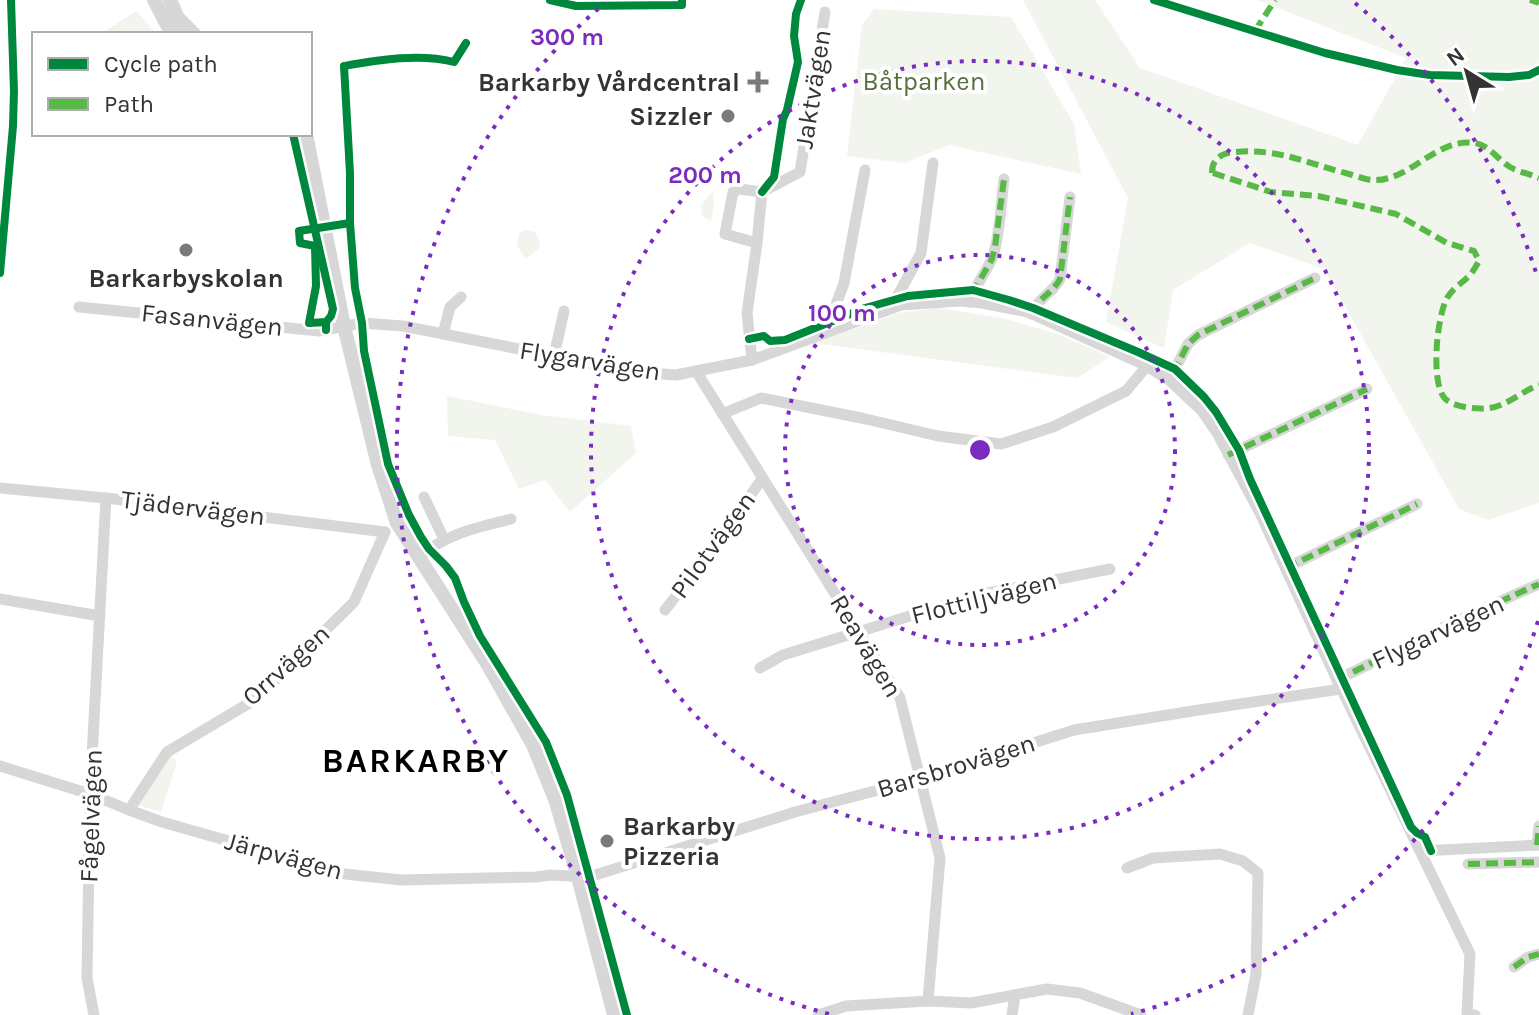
<svg xmlns="http://www.w3.org/2000/svg" width="1539" height="1015" font-family="Karla,sans-serif">
<style>
.green{fill:#f1f5ed}
.lines{fill:none;stroke-linecap:round;stroke-linejoin:round}
.minor{stroke:#d7d7d7;stroke-width:11}
.tertiary{stroke:#d7d7d7;stroke-width:14}
.quiet{stroke:#58b947;stroke-width:6;stroke-dasharray:12 6;stroke-linecap:butt}
.cycleway-casing{stroke:#fff;stroke-width:13}
.cycleway{stroke:#00873e;stroke-width:8}
.ring{fill:none;stroke:#7b2cbf;stroke-width:4;stroke-dasharray:4 8}
.poi-dot{fill:#7a7a7a;stroke:#fff;stroke-width:3}
.labels{text-anchor:middle;dominant-baseline:central;stroke-width:8;stroke-linejoin:round;paint-order:stroke}
.park-label{font-size:26px;fill:#56703f;stroke:#fff}
.poi-label{font-size:26px;font-weight:bold;fill:#333;stroke:#fff;text-anchor:end}
.street-label{font-size:26px;fill:#333;stroke:#fff}
.district-label{font-size:34px;font-weight:bold;letter-spacing:2px;fill:#000;stroke:#fff}
.centre{fill:#7b2cbf;stroke:#fff;stroke-width:4}
.ring-label{font-size:24px;text-anchor:middle;font-weight:bold;fill:#7b2cbf;stroke:#fff;stroke-width:8;stroke-linejoin:round;paint-order:stroke}
</style>
<rect width="100%" height="100%" fill="#fff"/>
<g class="green">
<polygon points="1023,0 1095,0 1140,68 1358,145 1406,58 1257,0 1539,0 1539,503 1488,520 1459,509 1324,269 1250,243 1173,290 1164,348 1106,322 1128,198"/>
<polygon points="874,9 1011,17 1074,124 1081,174 949,145 905,163 847,156 862,25"/>
<polygon points="136,11 157,34 108,34 107,30"/>
<polygon points="713,191 714,205 711,221 702,216 701,205"/>
<polygon points="524,230 535,232 539,239 540,247 526,259 517,246 519,234"/>
<polygon points="939,308 1002,318 1058,334 1110,357 1077,378 814,343 899,313"/>
<polygon points="447,396 542,415 631,426 636,453 570,512 545,480 519,489 495,440 448,436"/>
<polygon points="171,756 177,761 161,812 137,805"/>
</g>
<g class="lines">
<g class="minor">
<polyline points="762,192 800,172 825,12"/>
<path d="M969 302C975 285 987 272 993 256 1000 235 1001 202 1004 179"/>
<polyline points="901,305 897,297 921,253 933,163"/>
<polyline points="79,307 319,331 362,323 403,326 635,372 676,375 752,360 901,305 960,301 982,303 1028,312 1147,366 1169,380 1202,411 1217,433 1260,513 1337,680 1470,954 1467,1013 1475,1015"/>
<path d="M1031 314C1037 299 1053 293 1060 279L1070 197"/>
<polyline points="832,330 830,321 844,283 865,170"/>
<polyline points="443,334 450,307 461,297"/>
<polyline points="554,356 564,311"/>
<polyline points="752,360 747,313 757,243 762,192 739,189 733,192 725,234 757,243"/>
<polyline points="696,371 900,698 940,858 928,1001"/>
<polyline points="1169,380 1188,344 1198,335 1315,278"/>
<polyline points="722,414 761,398 866,419 938,436 1001,444 1053,427 1126,391 1147,366"/>
<polyline points="1228,455 1367,389"/>
<polyline points="0,488 106,498 385,532"/>
<polyline points="424,497 444,539"/>
<path d="M419 557C448 533 476 528 511 519"/>
<polyline points="1286,568 1417,504"/>
<polyline points="0,599 100,616"/>
<polyline points="665,610 716,544 762,479"/>
<polyline points="760,668 783,655 978,595 1110,569"/>
<polyline points="1337,680 1452,623 1539,584"/>
<polyline points="0,766 90,794 129,810 162,822 345,874 401,880 536,877 550,875 589,877 795,812 920,779 1074,730 1199,710 1341,689"/>
<polyline points="129,810 167,752 256,699 354,602 385,532"/>
<polyline points="1537,845 1539,826"/>
<polyline points="1420,851 1539,845"/>
<polyline points="1468,864 1539,862"/>
<polyline points="1127,868 1153,858 1220,854 1243,861 1258,873 1256,974 1248,1015"/>
<polyline points="1514,967 1528,957 1539,954"/>
<polyline points="94,1015 87,978 90,794 106,498"/>
<polyline points="818,1015 846,1006 928,1001 971,1003 1047,989 1080,993 1141,1015"/>
<polyline points="1012,1015 1015,995"/>
</g>
<g class="tertiary">
<polyline points="154,0 167,25 176,34"/>
<polyline points="170,0 178,18 194,34"/>
<polyline points="306,134 344,326 378,465 397,523 488,665 533,745 555,799 578,877 614,1015"/>
</g>
<g class="quiet">
<polyline points="1530,0 1539,3"/>
<polyline points="1255,31 1275,0"/>
<path d="M1212 173C1212 158 1222 153 1235 152 1279 148 1309 164 1349 174 1357 176 1366 180 1373 180 1409 182 1437 137 1475 143 1489 145 1498 160 1510 167 1519 172 1530 174 1539 178"/>
<path d="M1213 173 1271 192 1318 196 1396 214 1447 243 1474 251 1479 261C1476 266 1473 272 1469 276 1461 284 1453 288 1447 298 1437 317 1431 377 1443 396 1449 407 1477 410 1489 408 1507 406 1522 391 1539 385"/>
<polyline points="972,294 992,259 995,247 1004,179"/>
<path d="M1031 314C1037 299 1053 293 1060 279L1070 197"/>
<polyline points="1173,373 1188,344 1198,335 1315,278"/>
<polyline points="1228,455 1367,389"/>
<polyline points="1286,568 1417,504"/>
<polyline points="1337,680 1452,623 1539,584"/>
<polyline points="1537,845 1539,826"/>
<polyline points="1468,864 1539,862"/>
<polyline points="1514,967 1528,957 1539,954"/>
</g>
<g class="cycleway-casing">
<g id="cycleway">
<polyline points="550,0 576,6 682,5 682,0"/>
<polyline points="1154,0 1325,53 1397,70 1430,75 1509,77 1529,75 1539,70"/>
<path d="M466 43 454 62C419 53 379 60 344 66L350 173V223L355 288 362 323 364 351 388 464 409 515 421 537 429 549 446 566 455 578 464 602 480 636 546 742 567 795 627 1015"/>
<polyline points="293,134 333,309 331,316 326,322"/>
<polyline points="762,192 774,177 783,119 787,110 798,62 794,36 796,14 801,0"/>
<polyline points="0,273 13,126 14,91 11,0"/>
<polyline points="326,330 326,322 309,323 316,286 315,246 300,243 299,231 350,223"/>
<polyline points="749,339 764,336 770,341 785,340 865,308 908,296 973,290 1009,300 1033,308 1138,352 1175,369 1204,397 1216,412 1239,450 1250,479 1411,827 1417,833 1425,837 1431,851"/>
</g>
</g>
<use href="#cycleway" class="cycleway"/>
</g>
<g class="ring">
<circle cx="980" cy="450" r="195"/>
<circle cx="980" cy="450" r="389"/>
<path d="M1538 621A584 584 0 0 1 1131 1014M829 1014A584 584 0 0 1 605 3M1355 3A584 584 0 0 1 1538 279"/>
</g>
<g class="poi-dot">
<path d="M754 70h8v8h8v8h-8v8h-8v-8h-8v-8h8z"/>
<circle cx="728" cy="116" r="8"/>
<circle cx="186" cy="250" r="8"/>
<circle cx="607" cy="841" r="8"/>
</g>
<g class="labels">
<g class="park-label">
<text x="924" y="81">Båtparken</text>
</g>
<g class="poi-label">
<text x="740" y="82">Barkarby Vårdcentral</text>
<text x="712" y="116">Sizzler</text>
<text x="186" y="278" text-anchor="middle">Barkarbyskolan</text>
<text x="623" y="826" text-anchor="start">Barkarby<tspan x="623" dy="30">Pizzeria</tspan></text>
</g>
<g class="street-label">
<text transform="translate(813 89) rotate(-81)">Jaktvägen</text>
<text transform="translate(212 320) rotate(6)">Fasanvägen</text>
<text transform="translate(590 361) rotate(9)">Flygarvägen</text>
<text transform="translate(193 508) rotate(7)">Tjädervägen</text>
<text transform="translate(713 545) rotate(-54)">Pilotvägen</text>
<text transform="translate(984 598) rotate(-14)">Flottiljvägen</text>
<text transform="translate(1438 632) rotate(-25)">Flygarvägen</text>
<text transform="translate(866 646) rotate(59)">Reavägen</text>
<text transform="translate(286 665) rotate(-42)">Orrvägen</text>
<text transform="translate(956 766) rotate(-17)">Barsbrovägen</text>
<text transform="translate(91 816) rotate(-88)">Fågelvägen</text>
<text transform="translate(284 856) rotate(15)">Järpvägen</text>
</g>
<g class="district-label">
<text x="416" y="761">BARKARBY</text>
</g>
</g>
<circle cx="980" cy="450" r="12" class="centre"/>
<g class="ring-label">
<text x="567" y="45">300 m</text>
<text x="705" y="183">200 m</text>
<text x="842" y="321">100 m</text>
</g>
<rect x="32" y="32" width="280" height="104" fill="#ffffff" stroke="#adadad" stroke-width="2"/>
<rect x="48" y="58" width="40" height="12" fill="#00873e" stroke="#adadad" stroke-width="2"/>
<text x="104" y="72" font-size="24" fill="#333333">Cycle path</text>
<rect x="48" y="98" width="40" height="12" fill="#58b947" stroke="#adadad" stroke-width="2"/>
<text x="104" y="112" font-size="24" fill="#333333">Path</text>
<g transform="translate(1467 72) rotate(323)" stroke="#ffffff" stroke-width="6" paint-order="stroke">
<path d="M0-6L14 30L0 20L-14 30Z" fill="#333333"/>
<text y="-12" font-size="22" font-weight="bold" text-anchor="middle" fill="#333333">N</text>
</g>
</svg>
